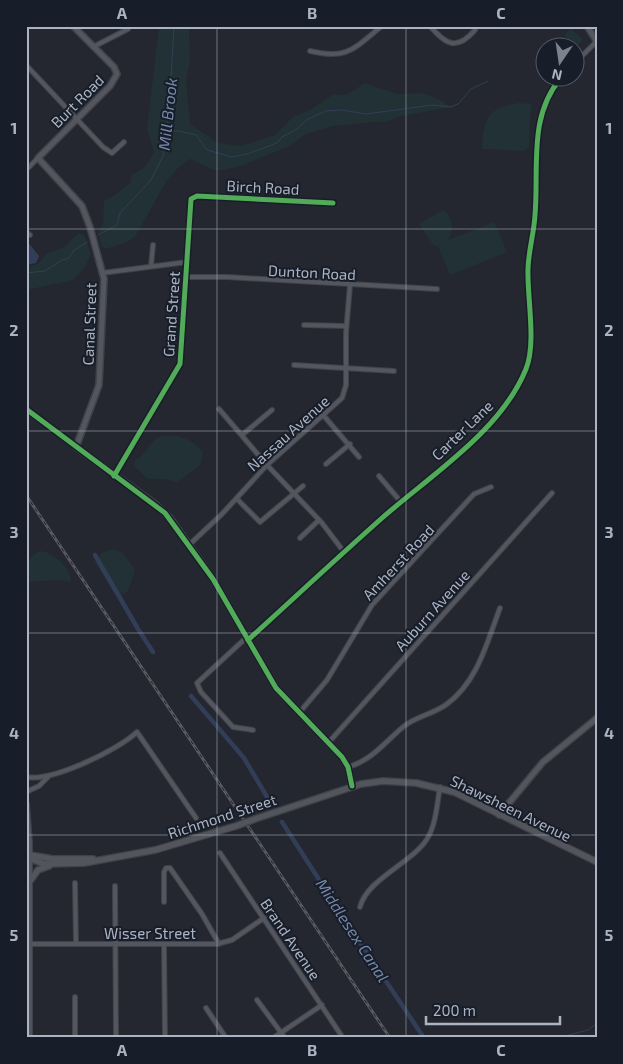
<svg xmlns="http://www.w3.org/2000/svg" width="623" height="1064" font-family="'Exo 2',sans-serif">
<style>
.green{fill:#223135}
.water{fill:#323e57}
.lines{fill:none;stroke-linecap:round;stroke-linejoin:round}
.stream{stroke:#323e57;stroke-width:1}
.canal{stroke:#323e57;stroke-width:4.5}
.minor-casing{stroke:#404249;stroke-width:6}
.tertiary-casing{stroke:#404249;stroke-width:8}
.secondary-casing{stroke:#404249;stroke-width:8}
.minor{stroke:#53565e;stroke-width:4}
.tertiary{stroke:#53565e;stroke-width:5}
.secondary{stroke:#52555c;stroke-width:5.5}
.rail-casing{stroke:#575a61;stroke-width:3}
.rail{stroke:#181e29;stroke-width:1;stroke-dasharray:4;stroke-linecap:butt}
.secondary-bridge-casing{stroke:#404249;stroke-width:8;stroke-linecap:butt}
.secondary-bridge{stroke:#52555c;stroke-width:5.5}
.cycleway-casing{stroke:#181e29;stroke-width:8}
.cycleway{stroke:#51ab58;stroke-width:5}
.grid{fill:none;stroke:#acb3c2;stroke-width:1;stroke-opacity:0.55}
.labels{text-anchor:middle;dominant-baseline:central;stroke-width:4;stroke-linejoin:round;paint-order:stroke}
.street-label{font-size:15px;fill:#acb3c2;stroke:#181e29}
.water-label{font-size:16px;font-style:italic;fill:#7587aa;stroke:#181e29}
.neatline{fill:none;stroke:#acb3c2;stroke-width:2}
.grid-label{font-size:16px;text-anchor:middle;font-weight:bold;fill:#acb3c2}
</style>
<rect width="100%" height="100%" fill="#24272f"/>
<g class="green">
<path d="M159 26H189L190 62 186 79 190 124 218 143 241 146 275 135 294 116 308 111 334 94 346 95 365 83 397 94 421 93 437 98 451 107 401 116 387 121 332 126 306 134 289 146 241 166 217 171 190 159 179 167 167 180 135 237 125 243 105 249 101 245 98 231 103 225 104 201C115 196 120 190 130 184L132 175 145 167 154 152 147 129Z"/>
<polygon points="571,28 583,40 576,47 564,35"/>
<path d="M519 103 531 104 529 147 524 151 482 149C483 119 488 107 519 103Z"/>
<path d="M443 210C454 219 454 230 448 240L494 222 507 252 450 275 438 246H434L419 224Z"/>
<polygon points="79,233 85,237 91,254 85,267 73,280 26,290 26,269 39,263 46,254 64,247"/>
<path d="M161 436C180 435 191 438 203 453L200 465 177 482 164 479H148L135 467V460C148 454 148 442 161 436Z"/>
<polygon points="113,549 123,553 135,570 128,591 122,594 114,593 95,562 101,553"/>
<path d="M41 551C54 553 71 568 71 582L57 580 26 582C26 568 27 555 41 551Z"/>
</g>
<polygon class="water" points="26,240 39,256 36,263 26,265"/>
<g class="lines">
<g class="stream">
<polyline points="164,132 178,131 196,135 207,150 232,157 247,154 277,143 282,137 297,129 308,119 326,111 341,110 366,114 432,105 451,107 458,104 471,89 488,81"/>
<polyline points="98,235 117,225 120,213 151,180 163,156 164,132 169,116 174,26"/>
<polyline points="26,273 45,271 62,260 69,258 74,250 87,242"/>
<polyline points="557,1038 588,1030 597,1023"/>
</g>
<g class="canal">
<polyline points="95,555 138,629 153,652"/>
<polyline points="191,696 244,758 270,802"/>
<polyline points="282,822 345,920 424,1038"/>
</g>
<g class="minor-casing">
<g id="minor">
<path d="M430 26C446 45 457 51 475 30"/>
<polyline points="93,47 128,29"/>
<path d="M310 51C348 60 353 49 382 26"/>
<polyline points="576,62 596,42"/>
<polyline points="26,65 103,147 112,153 124,142"/>
<polyline points="26,170 38,158"/>
<polyline points="26,232 30,235"/>
<polyline points="151,266 153,245"/>
<polyline points="102,273 187,262"/>
<polyline points="187,277 227,277 437,289"/>
<polyline points="304,325 346,326"/>
<polyline points="294,365 394,371"/>
<polyline points="26,409 76,447"/>
<polyline points="219,409 267,465 322,523 344,552"/>
<polyline points="324,416 359,457"/>
<polyline points="242,435 272,410"/>
<polyline points="326,464 350,444"/>
<polyline points="114,476 180,364 191,199 197,196 333,203"/>
<polyline points="379,476 401,502"/>
<polyline points="237,499 260,522 303,486"/>
<polyline points="300,538 319,520"/>
<polyline points="190,544 222,514 267,465 342,398 346,385 346,333 350,285"/>
<polyline points="247,637 197,683 201,692 233,727 253,730"/>
<path d="M248 640C293 599 337 558 382 518 431 475 501 431 526 369 536 344 528 303 528 275 527 255 534 235 535 215 539 168 528 116 561 78"/>
<polyline points="299,713 327,680 372,605 474,494 491,487"/>
<polyline points="329,742 552,493"/>
<path d="M348 767C371 761 385 742 403 727 416 716 434 714 447 704 478 681 487 642 500 608"/>
<path d="M26 777C52 782 118 750 137 732L196 818"/>
<polyline points="26,792 39,786 48,777"/>
<polyline points="220,853 343,1038"/>
<polyline points="75,883 76,944"/>
<polyline points="115,886 116,1038"/>
<polyline points="164,902 164,872 166,868 170,868 202,914 219,944"/>
<path d="M360 907C367 879 412 863 427 839 436 825 437 804 440 787"/>
<polyline points="29,944 217,944 232,940 264,918"/>
<polyline points="164,944 165,1038"/>
<polyline points="75,997 75,1038"/>
<polyline points="257,1000 285,1038"/>
<polyline points="206,1008 226,1038"/>
<polyline points="273,1038 322,1005"/>
</g>
</g>
<g class="tertiary-casing">
<g id="tertiary">
<polyline points="73,26 114,67 117,74 110,86 38,158 82,206 90,227 104,279 99,385 76,447 155,504 170,518 213,579 276,688 342,757 348,767 352,786"/>
<polyline points="587,26 597,42"/>
<polyline points="499,815 543,762 597,718"/>
</g>
</g>
<g class="secondary-casing">
<g id="secondary">
<polyline points="26,804 29,842 29,1038"/>
<polyline points="255,819 361,784 383,781 416,783 454,792 597,862"/>
<polyline points="29,855 34,860 44,864 84,863 155,850 236,826"/>
<polyline points="30,855 53,859 93,859"/>
<polyline points="30,881 38,870 49,866"/>
</g>
</g>
<use href="#minor" class="minor"/>
<use href="#tertiary" class="tertiary"/>
<use href="#secondary" class="secondary"/>
<g class="rail-casing">
<polyline id="rail" points="26,495 390,1038"/>
</g>
<use href="#rail" class="rail"/>
<g class="secondary-bridge-casing">
<polyline id="secondary-bridge" points="236,826 255,819"/>
</g>
<use href="#secondary-bridge" class="secondary-bridge"/>
<g class="cycleway-casing">
<g id="cycleway">
<polyline points="26,409 165,513 213,579 276,688 342,757 348,767 352,786"/>
<polyline points="114,476 180,364 191,199 197,196 333,203"/>
<path d="M248 640C293 599 337 558 382 518 431 475 501 431 526 369 536 344 528 303 528 275 527 255 534 235 535 215 539 168 528 116 561 78"/>
</g>
</g>
<use href="#cycleway" class="cycleway"/>
</g>
<path class="grid" d="M217 26V1038M406 26V1038M26 229H597M26 431H597M26 633H597M26 835H597"/>
<g class="labels">
<g class="street-label">
<text transform="translate(77 101) rotate(-45)">Burt Road</text>
<text transform="translate(263 187) rotate(3)">Birch Road</text>
<text transform="translate(312 272) rotate(3)">Dunton Road</text>
<text transform="translate(171 314) rotate(-86)">Grand Street</text>
<text transform="translate(89 324) rotate(-88)">Canal Street</text>
<text transform="translate(462 430) rotate(-44)">Carter Lane</text>
<text transform="translate(288 433) rotate(-42)">Nassau Avenue</text>
<text transform="translate(398 562) rotate(-47)">Amherst Road</text>
<text transform="translate(432 610) rotate(-48)">Auburn Avenue</text>
<text transform="translate(511 808) rotate(26)">Shawsheen Avenue</text>
<text transform="translate(222 816) rotate(-18)">Richmond Street</text>
<text x="150" y="933">Wisser Street</text>
<text transform="translate(291 939) rotate(56)">Brand Avenue</text>
</g>
<g class="water-label">
<text transform="translate(167 114) rotate(-84)">Mill Brook</text>
<text transform="translate(353 930) rotate(57)">Middlesex Canal</text>
</g>
</g>
<rect width="623" height="1064" fill="none" stroke="#181e29" stroke-width="55"/>
<g transform="translate(560 62) rotate(193)"><circle r="24" fill="#181e29" stroke="#535a66"/>
<path d="M0-4L9 19L0 12L-9 19Z" fill="#7c828f"/>
<text y="-8" font-size="14" font-weight="bold" text-anchor="middle" fill="#acb3c2">N</text>
</g>
<path d="M426 1016v8h134v-8" fill="none" stroke="#acb3c2" stroke-width="2.5"/>
<text x="433" y="1016" font-size="15" fill="#acb3c2" stroke="#181e29" stroke-width="4" paint-order="stroke">200 m</text>
<rect x="28" y="28" width="568" height="1008" class="neatline"/>
<g class="grid-label">
<text x="122" y="19">A</text>
<text x="312" y="19">B</text>
<text x="501" y="19">C</text>
<text x="14" y="134">1</text>
<text x="609" y="134">1</text>
<text x="14" y="336">2</text>
<text x="609" y="336">2</text>
<text x="14" y="538">3</text>
<text x="609" y="538">3</text>
<text x="14" y="739">4</text>
<text x="609" y="739">4</text>
<text x="14" y="941">5</text>
<text x="609" y="941">5</text>
<text x="122" y="1056">A</text>
<text x="312" y="1056">B</text>
<text x="501" y="1056">C</text>
</g>
</svg>
